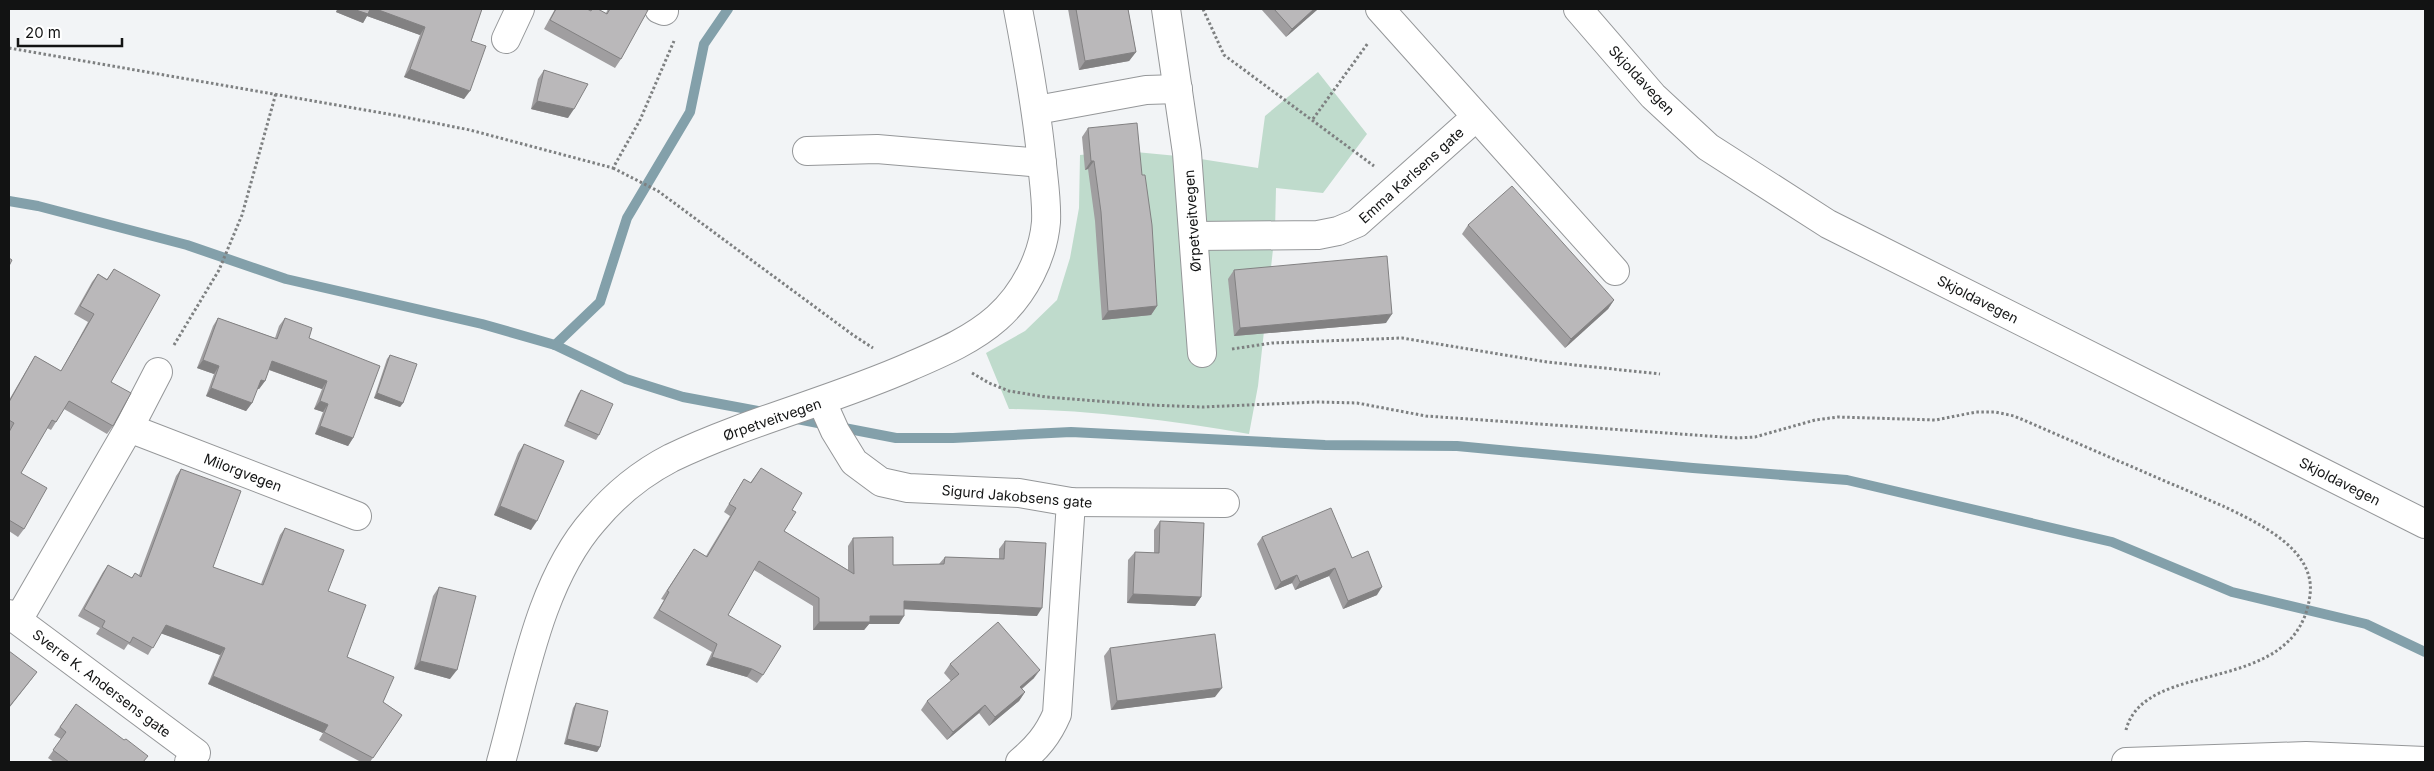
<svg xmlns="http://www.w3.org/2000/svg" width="2434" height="771" font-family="Inter,sans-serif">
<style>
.green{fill:#bfdbcc}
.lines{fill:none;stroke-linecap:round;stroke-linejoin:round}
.stream{stroke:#83a0aa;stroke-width:10}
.minor-casing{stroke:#959799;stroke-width:30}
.highway-casing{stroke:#959799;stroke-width:30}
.path{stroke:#7e8081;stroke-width:3;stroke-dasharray:2.5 2.5;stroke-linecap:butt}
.minor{stroke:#fff;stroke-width:28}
.highway{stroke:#fff;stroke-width:28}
.wall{fill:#a09ea0}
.shaded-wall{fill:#828182}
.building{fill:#bab8ba;stroke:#828182}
.labels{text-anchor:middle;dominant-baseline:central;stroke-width:5;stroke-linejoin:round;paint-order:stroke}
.street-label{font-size:14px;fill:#121313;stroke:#fff}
</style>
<rect width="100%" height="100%" fill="#f2f4f6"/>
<path class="green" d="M1318 72 1367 134 1323 193 1276 188 1275 231 1258 386 1249 434C1169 420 1089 410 1009 409L986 353 1025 331 1057 300 1070 258 1079 208 1080 155 1125 151 1188 157 1258 168 1265 116Z"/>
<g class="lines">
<g class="stream">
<polyline points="9,201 38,206 187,245 286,279 482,324 555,345 626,379 683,397 763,412"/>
<polyline points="555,345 600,302 627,218 690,112 704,44 728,9"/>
<polyline points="792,418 896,438 953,438 1071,432 1325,445 1457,446 1693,468 1847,480 2112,542 2232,592 2366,624 2425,652"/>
</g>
<g class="minor-casing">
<g id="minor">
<polyline points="659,9 664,11"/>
<polyline points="1166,9 1187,153 1202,353"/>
<polyline points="1380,9 1615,271"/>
<polyline points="1578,9 1653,96 1708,147 1828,224 2425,524"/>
<polyline points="506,39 520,9"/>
<polyline points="1037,110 1146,90 1178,89"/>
<polyline points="807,151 877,149 1042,163"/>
<polyline points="1194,236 1318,235 1338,231 1357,223 1476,117"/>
<polyline points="822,402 835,431 854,462 881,482 908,488 1019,493 1071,502 1225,503"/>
<polyline points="129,428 158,372"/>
<polyline points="9,614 196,753 189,762"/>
<polyline points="18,620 129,428 357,516"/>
<path d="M501 762C523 684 539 582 594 520 615 495 642 473 671 458 748 421 832 401 911 366 941 353 972 340 997 318 1024 294 1043 257 1046 222 1047 203 1044 183 1042 164 1037 112 1028 61 1018 9"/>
<path d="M1020 762C1037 748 1048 735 1057 714L1071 502"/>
</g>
</g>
<g class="highway-casing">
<polyline id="highway" points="2126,762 2306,756 2425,761"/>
</g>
<g class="path">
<polyline points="1203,9 1224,55 1374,166"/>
<polyline points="9,48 394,115 470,130 613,168 640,120 674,41"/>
<polyline points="1313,119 1368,43"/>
<polyline points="613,168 658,191 853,335 873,348"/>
<polyline points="174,345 219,270 242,215 276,93"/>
<polyline points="1232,349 1272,343 1402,338 1547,362 1660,374"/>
<path d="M972 373 989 383 1009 391 1046 397 1149 405 1202 407 1317 402 1357 403 1426 416 1737 438 1755 437 1815 420 1838 417 1936 420 1976 412H1995L2014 416 2223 506C2258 523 2316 549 2310 595 2297 699 2145 656 2126 730"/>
</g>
<use href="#minor" class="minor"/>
<use href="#highway" class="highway"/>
</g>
<g class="wall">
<polygon points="337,9 482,9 471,41 464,99 404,77 420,35 367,16 363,23 336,12"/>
<polygon points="555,9 587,9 590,11 592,9 606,13 608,9 643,9 621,59 615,68 544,29"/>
<polygon points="1068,9 1128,9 1136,52 1129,61 1079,70"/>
<polygon points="1261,9 1318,9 1286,37"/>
<polygon points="544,70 568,118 531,109 538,79"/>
<polygon points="1088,128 1142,175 1157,306 1151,315 1102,320 1095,221 1088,169 1085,170 1082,137"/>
<polygon points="1468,225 1614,300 1608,309 1565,348 1462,234"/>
<polygon points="114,269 111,382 113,426 107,434 64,409 51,430 47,428 21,473 24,529 18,537 9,531 9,400 30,364 35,356 61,371 88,322 74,314 92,282 98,274 107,279"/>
<polygon points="1234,270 1386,323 1234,336 1228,279"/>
<polygon points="218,318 275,338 279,326 285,318 309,338 353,438 348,446 315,434 323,412 314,409 322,389 269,370 265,381 259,389 257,389 252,403 246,411 206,396 214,374 197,368 213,326"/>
<polygon points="390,355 403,403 400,407 374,398 387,359"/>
<polygon points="581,390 599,435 596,440 564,426 578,394"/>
<polygon points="524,444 531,530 494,515 518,453"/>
<polygon points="761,468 792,510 784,531 848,570 848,546 853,538 893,565 939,564 945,557 999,559 999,549 1005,541 1037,616 904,609 899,624 869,624 864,630 813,630 813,606 754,570 728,615 763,675 757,683 747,677 706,665 712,652 653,618 664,600 661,599 694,549 706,556 730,516 724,512 739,487 744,479 750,483"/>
<polygon points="181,469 213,567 261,584 280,535 285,528 328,591 347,657 383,702 402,715 370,762 361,762 319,740 323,733 208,684 220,655 161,633 148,655 128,644 124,650 96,634 100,628 78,616 103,572 108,565 132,578 135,573 139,575 176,476"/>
<polygon points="1160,521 1201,597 1195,606 1127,603 1128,560 1135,552 1154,553 1154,530"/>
<polygon points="1262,537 1352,558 1377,595 1343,609 1329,576 1295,590 1292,583 1275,590 1257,544"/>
<polygon points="439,587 450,679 414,669 433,596"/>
<polygon points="1110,648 1215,697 1111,710 1104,656"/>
<polygon points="950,664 1034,678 1022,689 1025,692 1019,701 989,726 979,713 947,740 921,710 927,701 951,681 944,673"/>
<polygon points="576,703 600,747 597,752 564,744 573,708"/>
<polygon points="76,704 143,762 54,762 48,758 61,739 54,735"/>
</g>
<g class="shaded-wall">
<polygon points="338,9 376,9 425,27 420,35 367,16 363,23 336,12"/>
<polygon points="1314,9 1318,9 1286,37 1292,29"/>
<polygon points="1136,52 1129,61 1079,70 1085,61"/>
<polygon points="410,69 470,91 464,99 404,77"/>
<polygon points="537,101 574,109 568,118 531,109"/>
<polygon points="1091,161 1094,161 1088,169 1085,170"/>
<polygon points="1614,300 1608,309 1565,348 1571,339"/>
<polygon points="1157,306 1151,315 1102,320 1108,311"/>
<polygon points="1392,314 1386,323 1234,336 1240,328"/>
<polygon points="203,360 219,366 214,374 197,368"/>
<polygon points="272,361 327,381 322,389 267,369"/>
<polygon points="261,380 265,381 259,389 255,388"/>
<polygon points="211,388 252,403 246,411 206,396"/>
<polygon points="377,393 403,403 400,407 374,398"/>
<polygon points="320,401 328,404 323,412 314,409"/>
<polygon points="320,426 353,438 348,446 315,434"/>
<polygon points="500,506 537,521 531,530 494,515"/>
<polygon points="1335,568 1329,576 1295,590 1300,582"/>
<polygon points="1297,575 1292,583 1275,590 1281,582"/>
<polygon points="1382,587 1377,595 1343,609 1348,601"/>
<polygon points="1133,594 1201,597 1195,606 1127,603"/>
<polygon points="904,601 1042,608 1037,616 899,609"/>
<polygon points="870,616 904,616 899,624 869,624 864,630 813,630 819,622"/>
<polygon points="166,625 225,648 220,655 160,633"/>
<polygon points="712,657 752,669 747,677 706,665"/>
<polygon points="420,661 457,670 450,679 414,669"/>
<polygon points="1040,670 1034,678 1014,695 1020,687"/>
<polygon points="37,672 31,680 9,708 9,707"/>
<polygon points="213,676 328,725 323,733 208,684"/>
<polygon points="1222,688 1215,697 1111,710 1117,701"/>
<polygon points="1025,692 1019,701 989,726 995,717"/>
<polygon points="985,705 979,713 947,740 953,732"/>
<polygon points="567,739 600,747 597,752 564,744"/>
</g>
<g class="building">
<polygon points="353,9 370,9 368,14"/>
<polygon points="376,9 482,9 471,41 486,46 470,91 410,69 425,27"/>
<polygon points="556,9 587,9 591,11 592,9 598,9 607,14 610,9 643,9 648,10 621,59 550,20"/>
<polygon points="1076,9 1128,9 1136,52 1085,61"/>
<polygon points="1274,9 1314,9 1292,29"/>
<polygon points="544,70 588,84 574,109 537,101"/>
<polygon points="1137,123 1142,175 1145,175 1152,225 1157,306 1108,311 1101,212 1094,161 1091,161 1088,128"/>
<polygon points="1512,186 1614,300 1571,339 1468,225"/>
<polygon points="1387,256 1392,314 1240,328 1234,270"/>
<polygon points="9,258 12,260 9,266"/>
<polygon points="114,269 160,295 111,382 131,393 113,426 69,401 56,422 52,420 21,473 47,488 24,529 9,520 9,432 14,423 9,420 9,402 35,356 61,371 94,314 80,306 98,274 107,280"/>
<polygon points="218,318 277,339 285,318 312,328 309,338 380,366 353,438 320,426 328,404 320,401 327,381 272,361 265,381 261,380 252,403 211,388 219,366 203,360"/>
<polygon points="390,355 417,364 403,403 377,393"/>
<polygon points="581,390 613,404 599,435 567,421"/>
<polygon points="524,444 564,461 537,521 500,506"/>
<polygon points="761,468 802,493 792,510 796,512 784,531 854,574 853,538 893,537 893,565 944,564 945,557 1004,559 1005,541 1046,543 1042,608 904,601 904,616 870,616 870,622 819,622 819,598 759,561 728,615 781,646 763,675 752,669 712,657 717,644 659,610 669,592 667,591 694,549 707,557 736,508 729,504 744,479 751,483"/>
<polygon points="181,469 241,491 213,567 263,585 285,528 344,550 328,591 366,605 347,657 394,677 383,702 402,715 373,758 324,732 328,725 213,676 225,648 166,625 153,648 133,637 130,643 102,627 105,621 84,609 108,565 132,578 135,573 141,577"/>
<polygon points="1331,508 1352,558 1368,551 1382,587 1348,601 1335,568 1300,582 1297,575 1281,582 1262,537"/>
<polygon points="1160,521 1204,523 1201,597 1133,594 1135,552 1159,553"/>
<polygon points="439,587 476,596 457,670 420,661"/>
<polygon points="998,622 1040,670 1020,687 1025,692 995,717 985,705 953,732 927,701 959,674 950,664"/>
<polygon points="1215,634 1222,688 1117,701 1110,648"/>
<polygon points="9,651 37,672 9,707"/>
<polygon points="576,703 608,711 600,747 567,739"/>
<polygon points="76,704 124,740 126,739 148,756 143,762 69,762 53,750 66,732 60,727"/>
</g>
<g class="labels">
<g class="street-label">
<text transform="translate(1642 80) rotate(47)">Skjoldavegen</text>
<text transform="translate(1411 175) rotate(-42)">Emma Karlsens gate</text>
<text transform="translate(1192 221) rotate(-94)">Ørpetveitvegen</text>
<text transform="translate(1978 299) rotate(27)">Skjoldavegen</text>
<text transform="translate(772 419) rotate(-19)">Ørpetveitvegen</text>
<text transform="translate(243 472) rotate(21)">Milorgvegen</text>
<text transform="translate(2340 481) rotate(27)">Skjoldavegen</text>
<text transform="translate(1017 496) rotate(5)">Sigurd Jakobsens gate</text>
<text transform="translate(102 683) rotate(37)">Sverre K. Andersens gate</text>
</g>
</g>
<rect width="2434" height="771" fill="none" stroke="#121313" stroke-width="20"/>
<path d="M18 38v8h104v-8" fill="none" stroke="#121313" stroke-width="2.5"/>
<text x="25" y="38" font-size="15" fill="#121313" stroke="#ffffff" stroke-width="4" paint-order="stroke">20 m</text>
</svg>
